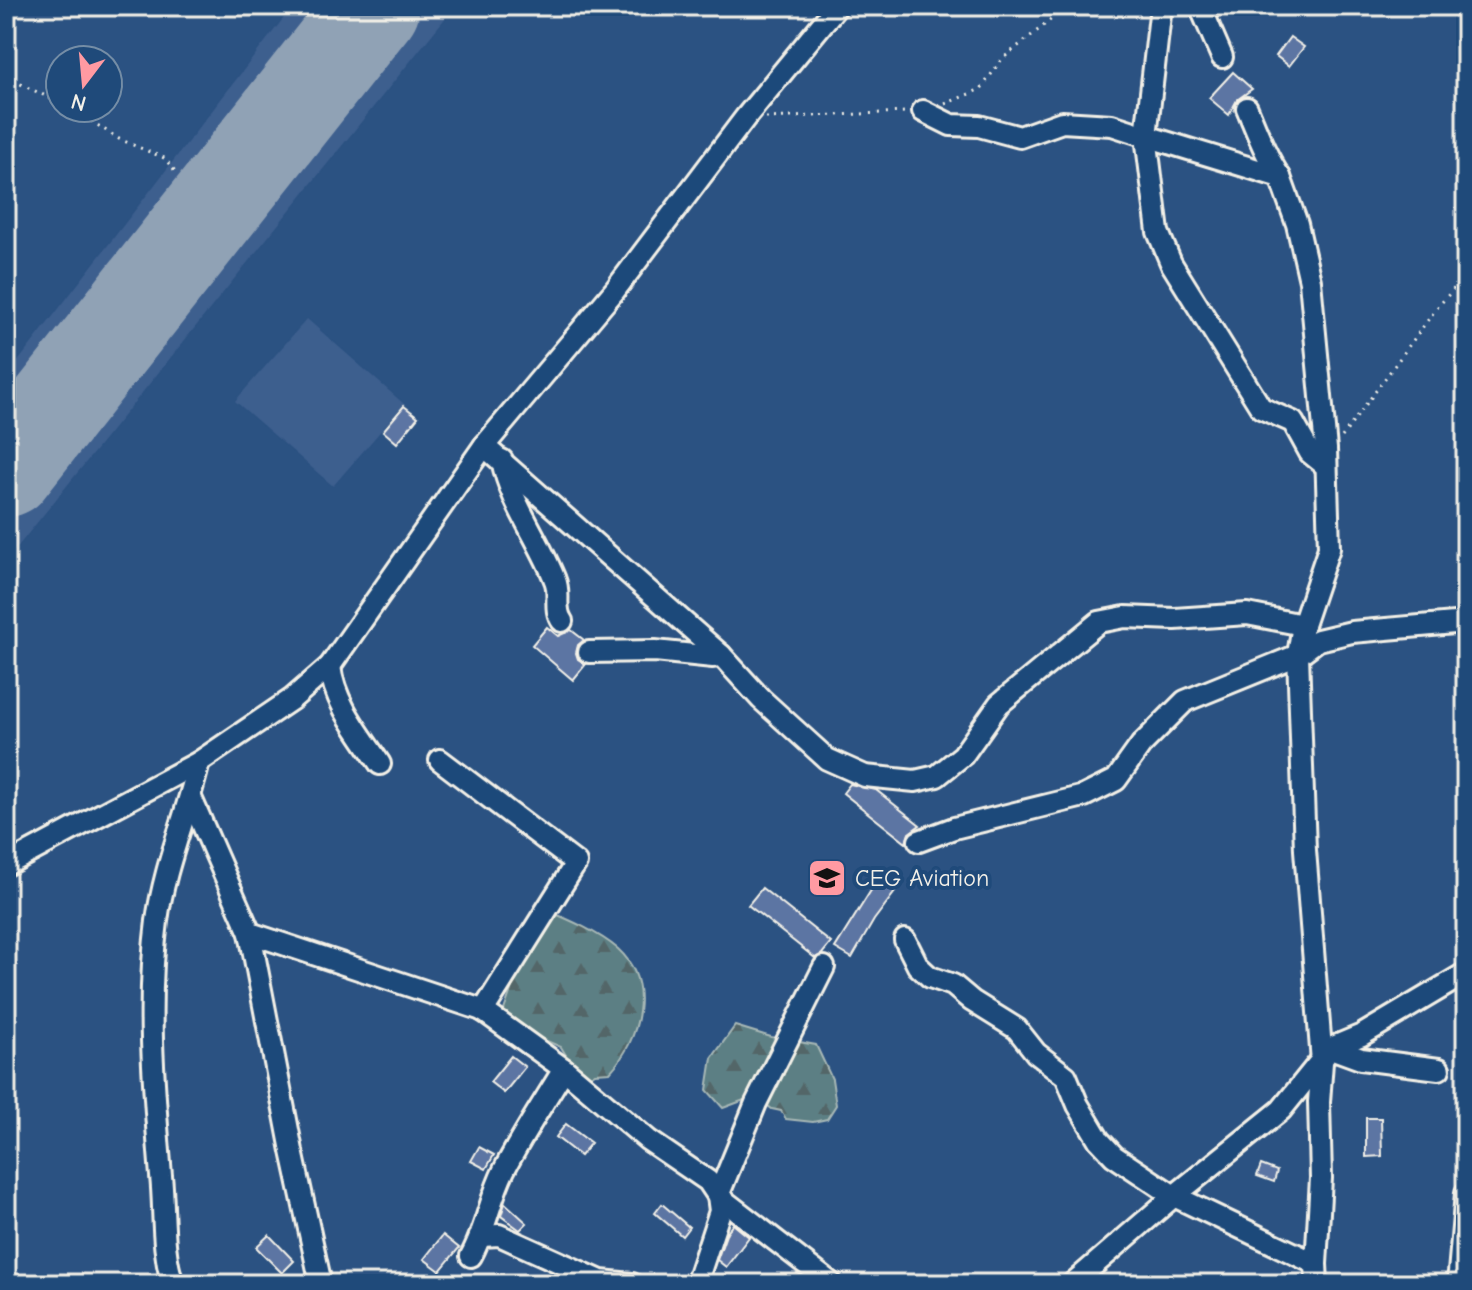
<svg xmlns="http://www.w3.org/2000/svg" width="1472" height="1290" font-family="'Comic Neue',sans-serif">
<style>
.built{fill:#3e5f8e}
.forest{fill:url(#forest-firs);stroke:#a8b8b6;stroke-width:2}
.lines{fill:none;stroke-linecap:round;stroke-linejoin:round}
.runway{stroke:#90a2b5;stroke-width:94}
.building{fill:#5c74a3;stroke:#f4f1e8;stroke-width:2}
.minor-casing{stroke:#f4f1e8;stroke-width:26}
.path{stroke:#f4f1e8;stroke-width:3;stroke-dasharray:2 6;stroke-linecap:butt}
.minor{stroke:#1f4a7a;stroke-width:20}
.labels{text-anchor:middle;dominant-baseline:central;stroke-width:8;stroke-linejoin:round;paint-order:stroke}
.poi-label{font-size:24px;fill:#f4f1e8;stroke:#1f4a7a;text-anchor:start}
</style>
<defs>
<pattern id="forest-firs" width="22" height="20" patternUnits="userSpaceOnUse" patternTransform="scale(2)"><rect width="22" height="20" fill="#5c7f84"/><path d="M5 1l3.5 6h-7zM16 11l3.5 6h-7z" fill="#536668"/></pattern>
</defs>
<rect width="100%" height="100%" fill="#2b5282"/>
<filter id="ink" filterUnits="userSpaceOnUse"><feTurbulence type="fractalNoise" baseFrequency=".0125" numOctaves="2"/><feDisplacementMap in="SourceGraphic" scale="16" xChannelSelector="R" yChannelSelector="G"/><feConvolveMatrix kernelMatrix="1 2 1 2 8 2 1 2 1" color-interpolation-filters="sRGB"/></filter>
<g filter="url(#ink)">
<g class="built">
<polygon points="293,6 455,6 6,561 6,377"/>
<polygon points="307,319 404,404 333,486 235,401"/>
</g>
<g class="forest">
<path d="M546 910C570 920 598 932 618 949 655 983 640 1040 610 1072L595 1073 586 1079 580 1078 561 1047 526 1032 502 1016 530 935Z"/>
<polygon points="735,1026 771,1037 816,1045 832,1079 836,1105 827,1119 813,1122 786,1119 781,1111 772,1109 755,1096 723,1108 707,1090 712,1058"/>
</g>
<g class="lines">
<polyline class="runway" points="6,470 373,6"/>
</g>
<g class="building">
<polygon points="1290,37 1304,47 1289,66 1276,56"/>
<polygon points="1233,72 1252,89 1237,100 1229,115 1209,98"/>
<polygon points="404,406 418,417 397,443 383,431"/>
<polygon points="547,627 558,636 571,630 584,640 578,645 576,653 578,659 586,664 573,680 532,645"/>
<polygon points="850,784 876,790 920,825 909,833 906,843 843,793"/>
<polygon points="880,876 898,888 874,920 852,958 835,948"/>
<polygon points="762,888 831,943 822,954 815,958 748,905"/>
<polygon points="511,1056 525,1067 504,1093 490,1082"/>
<polygon points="1366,1118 1381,1118 1382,1156 1366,1157"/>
<polygon points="566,1124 591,1143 580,1156 556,1137"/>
<polygon points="479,1147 494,1155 486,1169 471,1161"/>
<polygon points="1261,1165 1277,1171 1274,1182 1257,1176"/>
<polygon points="505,1203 527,1223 520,1230 501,1216"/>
<polygon points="662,1204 689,1227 682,1236 655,1213"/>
<polygon points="733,1224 749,1237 726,1267 717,1260 727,1232"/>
<polygon points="269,1235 294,1261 282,1273 256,1247"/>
<polygon points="443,1235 459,1248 440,1271 424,1259"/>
</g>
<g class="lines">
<g class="minor-casing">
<g id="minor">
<polyline points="1161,6 1146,136 1280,177 1297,224 1310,281 1326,449 1329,548 1303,625 1298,655 1305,850 1322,1062 1319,1102 1321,1178 1316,1264 1317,1284"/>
<polyline points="1200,6 1222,57"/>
<path d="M1247 108C1257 132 1266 156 1280 177"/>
<polyline points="923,111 951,125 979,126 1020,137 1062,122 1112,125 1146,136 1158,232 1171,263 1261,408 1293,422 1310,453 1326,466"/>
<polyline points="484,446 721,655 761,699 827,759 865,776 915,781 937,776 963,755 999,704 1099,622 1125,617 1175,619 1247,614 1303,625"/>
<path d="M502 460C511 504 539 539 555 580 561 594 553 609 562 621"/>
<polyline points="589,652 655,651 713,657 721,655"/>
<path d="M330 666C334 703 360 734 380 764"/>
<polyline points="440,760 576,863 483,1011"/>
<polyline points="191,798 250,933 292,1151 321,1284"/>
<polyline points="919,841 954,828 1084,796 1116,780 1141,745 1185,701 1298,655 1318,640 1352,632 1466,622"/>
<polyline points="6,865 199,762 292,699 330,666 484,446 615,290 745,118 837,6"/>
<polyline points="250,933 482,1010 564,1069 648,1140 708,1181 718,1196 832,1284"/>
<polyline points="905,940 918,966 930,977 953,985 972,1001 1017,1029 1036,1053 1066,1076 1078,1105 1099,1140 1114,1156 1174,1196 1316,1264"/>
<polyline points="1331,1048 1361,1059 1439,1069"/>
<polyline points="482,1236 499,1235 601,1281 632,1284"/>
<path d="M471 1256C486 1229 490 1198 504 1170 522 1135 544 1102 564 1069"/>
<path d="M173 1284C161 1248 165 1213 161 1176 154 1091 146 1005 157 921 164 867 187 815 199 762"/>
<polyline points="696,1284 720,1211 718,1196 756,1103 824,967"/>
<polyline points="1072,1284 1174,1196 1281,1110 1331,1048 1362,1035 1466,973"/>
<polyline points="1458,1284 1466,1193"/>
</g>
</g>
<g class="path">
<polyline points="6,77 60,103"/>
<polyline points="945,104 981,89 1002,59 1068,6"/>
<polyline points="71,108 119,139 164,158 176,172"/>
<polyline points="766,118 906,112"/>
<polyline points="1342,437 1436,309 1466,275"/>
</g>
<use href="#minor" class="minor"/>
</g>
</g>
<defs>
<g id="school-square" transform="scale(2)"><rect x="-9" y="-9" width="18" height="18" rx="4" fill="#ff9aa2" stroke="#1f4a7a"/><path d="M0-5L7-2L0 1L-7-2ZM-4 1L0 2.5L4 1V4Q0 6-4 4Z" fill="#111"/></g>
</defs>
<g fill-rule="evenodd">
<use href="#school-square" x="827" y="878"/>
</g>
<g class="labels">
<g class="poi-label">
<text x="855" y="878">CEG Aviation</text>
</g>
</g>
<rect width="1472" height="1290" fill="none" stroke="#1f4a7a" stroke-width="32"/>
<rect x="16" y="16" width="1440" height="1258" fill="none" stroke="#f4f1e8" stroke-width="3" filter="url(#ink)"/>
<g transform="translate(84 84) rotate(196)"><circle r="38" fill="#1f4a7a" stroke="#748da6" stroke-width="2"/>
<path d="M0-6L14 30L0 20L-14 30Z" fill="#ff9aa2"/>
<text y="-12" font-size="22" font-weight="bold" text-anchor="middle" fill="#f4f1e8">N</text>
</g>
</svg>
